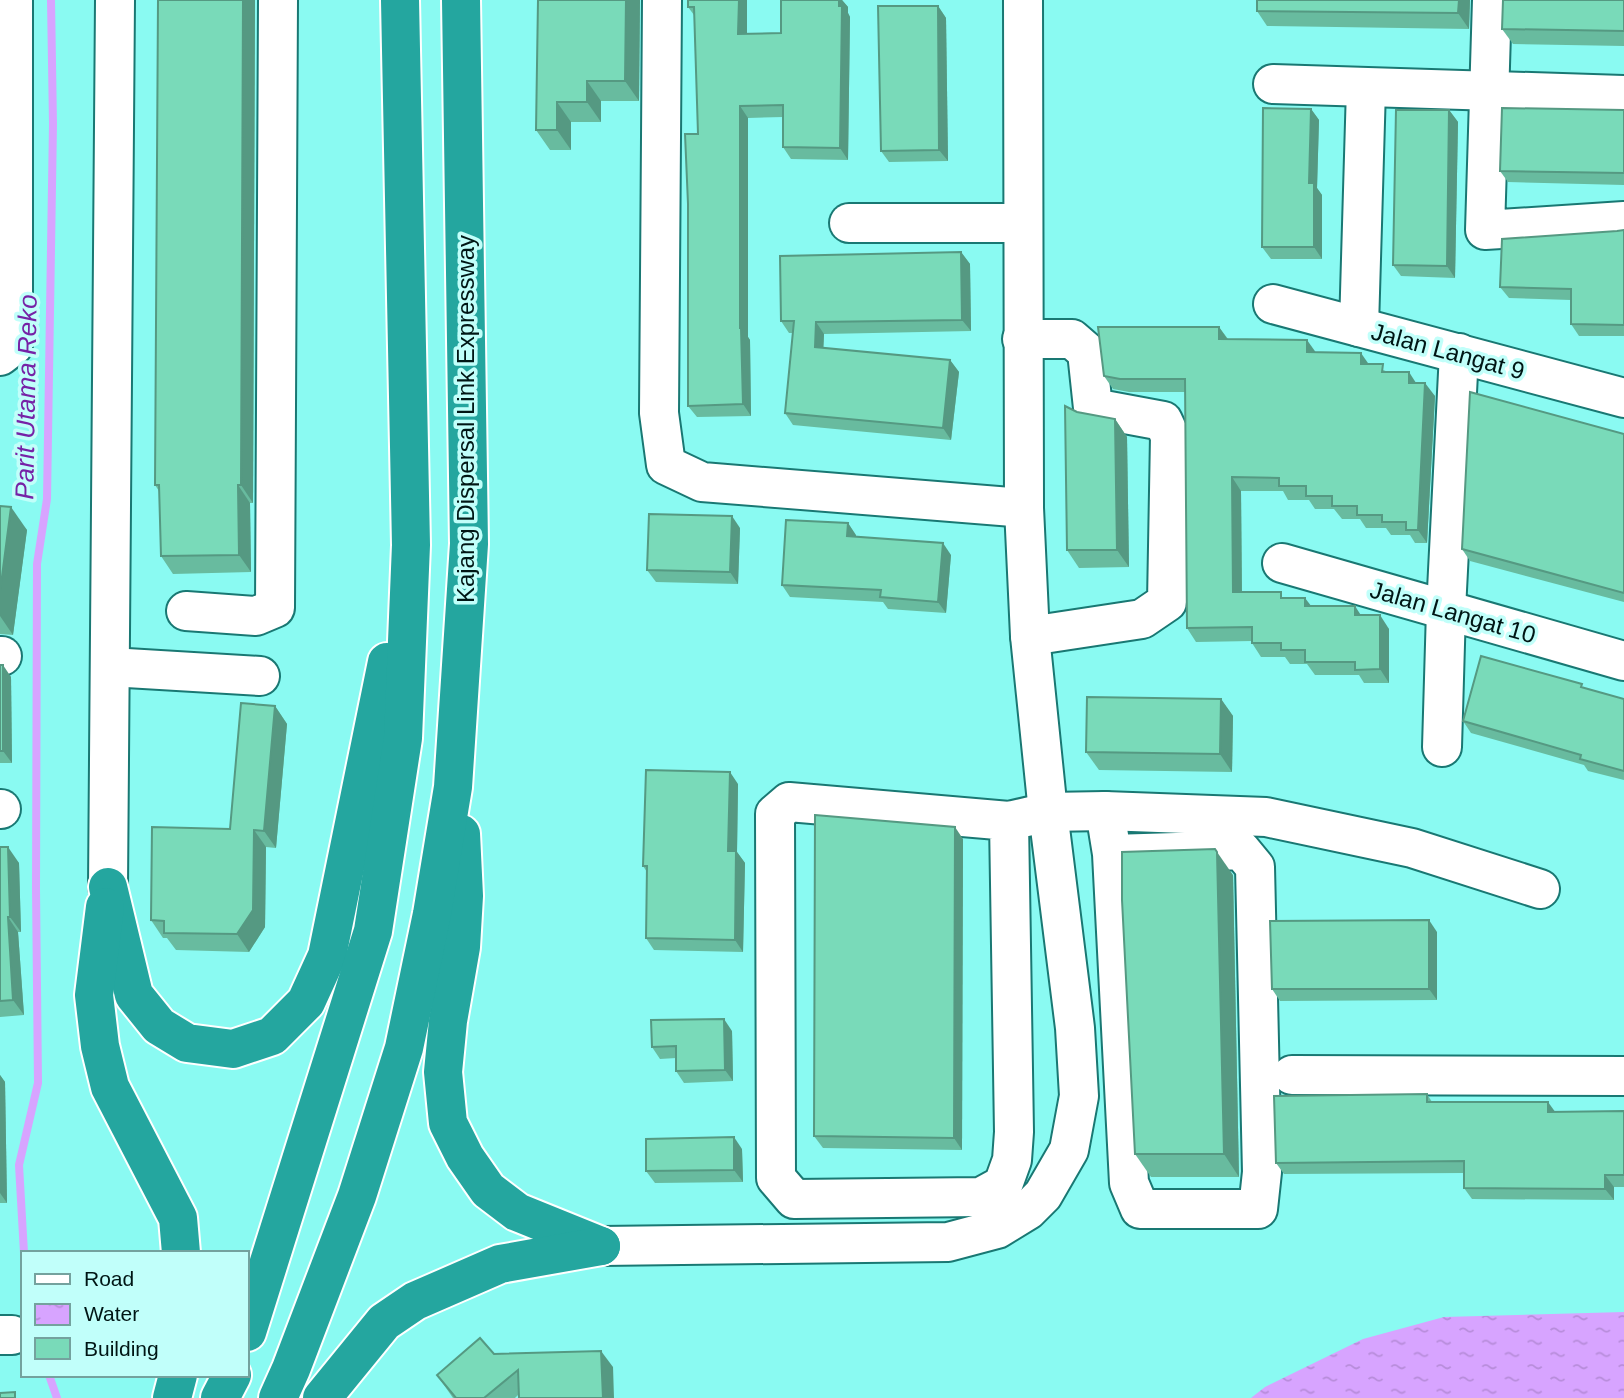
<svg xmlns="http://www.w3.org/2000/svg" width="1624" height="1398" font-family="Helvetica,sans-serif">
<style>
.water{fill:url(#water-ripples)}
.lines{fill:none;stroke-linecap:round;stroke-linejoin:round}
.stream{stroke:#d7a4ff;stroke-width:8}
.minor-casing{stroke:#197873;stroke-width:42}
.highway-casing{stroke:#fff;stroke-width:42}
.minor{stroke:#fff;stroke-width:38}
.highway{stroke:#24a69f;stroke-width:38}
.wall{fill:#68bb9f}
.shaded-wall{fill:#559982}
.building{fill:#79dab9;stroke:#559982;stroke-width:2}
.labels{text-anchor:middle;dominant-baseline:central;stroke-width:7;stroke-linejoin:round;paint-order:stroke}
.street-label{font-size:24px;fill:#001615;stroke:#c1fffa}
.water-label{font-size:26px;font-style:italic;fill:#7622a6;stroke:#c1fffa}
</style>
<defs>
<pattern id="water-ripples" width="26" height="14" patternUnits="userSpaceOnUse" patternTransform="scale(1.75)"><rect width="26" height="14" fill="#d7a4ff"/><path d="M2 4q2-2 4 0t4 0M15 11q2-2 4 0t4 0" fill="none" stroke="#b78cda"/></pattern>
</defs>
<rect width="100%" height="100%" fill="#8afaf2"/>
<polygon class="water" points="1624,1312 1624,1398 1251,1398 1265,1387 1363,1339 1444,1317"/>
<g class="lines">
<g class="stream">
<polyline points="24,1253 19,1165 38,1083 36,889 37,564 47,499 53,124 51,0"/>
<polyline points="49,1375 57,1398"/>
</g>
<g class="minor-casing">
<g id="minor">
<polyline points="662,0 659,413 666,465 702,482 1024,508"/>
<polyline points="1492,0 1485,230 1624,221"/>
<polyline points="1273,84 1624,95"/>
<polyline points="849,223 1022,223"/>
<polyline points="1273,304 1624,398"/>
<polyline points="1359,327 1366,88"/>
<polyline points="1022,339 1072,339 1087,352 1093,408 1163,421 1170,436 1167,602 1142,619 1030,636"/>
<polyline points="0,356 13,346 13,0"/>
<polyline points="1282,563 1624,661"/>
<polyline points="186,611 256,616 275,608 278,0"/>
<polyline points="0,656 2,656"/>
<polyline points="110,667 260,676"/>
<polyline points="1442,747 1446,610 1459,353"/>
<polyline points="0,809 1,809"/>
<polyline points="1105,811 1112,854 1129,1183 1140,1209 1258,1209 1262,1172 1255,867 1241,850 1112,854"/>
<polyline points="1009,821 1014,1132 1012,1160 1003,1185 981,1197 794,1199 776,1178 775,814 789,802 1009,821 1048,812 1105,811 1266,817 1412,848 1540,889"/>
<polyline points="108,887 115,0"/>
<polyline points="1292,1075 1624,1076"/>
<polyline points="601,1246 948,1242 997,1229 1028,1210 1043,1195 1069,1150 1079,1096 1075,1028 1048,812 1030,636 1024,508 1023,0"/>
<polyline points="0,1335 12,1335"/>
</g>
</g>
<g class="highway-casing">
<g id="highway">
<polyline points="461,834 464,896 461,947 448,1021 443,1072 448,1123 465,1157 488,1190 517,1212 601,1246"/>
<polyline points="108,887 134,995 159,1026 187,1043 233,1049 272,1036 306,1002 327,956 387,662"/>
<polyline points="105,907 94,995 100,1046 110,1087 178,1218 181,1253"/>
<polyline points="247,1332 373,931 403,738 411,545 400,0"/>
<polyline points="172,1398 178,1375"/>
<polyline points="220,1398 232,1375"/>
<polyline points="278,1398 291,1369 357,1196 404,1048 432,914 453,787 469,544 461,0"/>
<polyline points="322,1398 384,1322 415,1301 500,1264 601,1246"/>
</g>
</g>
<use href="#minor" class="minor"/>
<use href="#highway" class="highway"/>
</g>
<g class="wall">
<polygon points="158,0 255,0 253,503 250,503 251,572 173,574 161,556 159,491 155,485"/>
<polygon points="538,0 640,0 639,101 601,101 601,122 571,122 571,150 550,150 536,130"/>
<polygon points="688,0 747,0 747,34 781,33 781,0 842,0 848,7 848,13 850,17 848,160 791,159 783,147 783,117 748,118 748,337 750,340 751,416 697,417 688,406 698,134 694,15 688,7"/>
<polygon points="1257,0 1470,0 1469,29 1267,26 1257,11"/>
<polygon points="1624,0 1624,46 1513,44 1502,29"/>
<polygon points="938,6 946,18 948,161 889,162 881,151"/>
<polygon points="1311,109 1319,120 1317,188 1322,195 1322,259 1271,259 1262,247"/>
<polygon points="1449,110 1458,122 1455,278 1401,276 1393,265"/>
<polygon points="1624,110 1624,185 1508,182 1500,171"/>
<polygon points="1624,230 1624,336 1579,336 1571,324 1571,300 1509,298 1500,287 1617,231"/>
<polygon points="961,252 970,264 971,331 824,334 823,348 950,360 959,372 951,440 793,425 785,413 793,333 789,333 781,321"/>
<polygon points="1219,327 1228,339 1315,352 1368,364 1416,383 1435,396 1427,543 1415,543 1410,535 1391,535 1386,528 1366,528 1360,519 1342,519 1334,509 1315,509 1309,500 1288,500 1283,491 1241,491 1242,592 1285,598 1311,606 1361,615 1389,629 1389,683 1364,683 1359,675 1315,675 1307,664 1290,664 1285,657 1261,657 1252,643 1252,641 1196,642 1187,628 1185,392 1129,392 1113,389 1104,376"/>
<polygon points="1077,412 1115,419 1127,437 1129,567 1079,568 1067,550"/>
<polygon points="1624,434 1624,602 1470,561 1462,549"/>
<polygon points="0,506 27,530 13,635 0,634"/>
<polygon points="848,523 856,536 951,555 946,613 888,609 883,602 790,597 782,585"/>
<polygon points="740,528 738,584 656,582 647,570"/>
<polygon points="0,665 11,677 12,763 0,763"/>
<polygon points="1585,688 1624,699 1624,780 1588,771 1584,765 1471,733 1463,721"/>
<polygon points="1221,699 1233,716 1232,772 1099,770 1086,752"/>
<polygon points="275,706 287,724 276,848 266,847 265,927 249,952 176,950 167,938 163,938 151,920 230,829"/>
<polygon points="738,784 737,852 745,863 743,952 654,950 646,938 647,872 643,866"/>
<polygon points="963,839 962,1150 823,1148 814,1136"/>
<polygon points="0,847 19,863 21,932 18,932 24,1015 0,1017"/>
<polygon points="1233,875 1239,1177 1151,1177 1135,1154"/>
<polygon points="1437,932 1437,1000 1280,1001 1272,989"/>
<polygon points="732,1031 733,1081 684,1083 676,1071 676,1058 660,1059 652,1047"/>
<polygon points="0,1075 5,1082 7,1203 0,1203"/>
<polygon points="1427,1094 1432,1102 1556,1112 1624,1111 1624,1187 1614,1187 1614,1200 1472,1199 1464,1188 1464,1173 1284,1174 1276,1163"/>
<polygon points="742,1149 743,1182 655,1183 646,1171"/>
<polygon points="494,1354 613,1367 519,1394 515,1398 453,1398 437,1375"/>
</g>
<g class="shaded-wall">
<polygon points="243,0 255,0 253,503 241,485"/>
<polygon points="626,0 640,0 639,101 625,81"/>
<polygon points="739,0 747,0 747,46 738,34"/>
<polygon points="839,0 842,0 848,7 848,13 850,17 848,160 840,148"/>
<polygon points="1459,0 1470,0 1469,29 1458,13"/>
<polygon points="938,6 946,18 948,161 939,150"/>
<polygon points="587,81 601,101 601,122 587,102"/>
<polygon points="557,102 571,122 571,150 557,130"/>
<polygon points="740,106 748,118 748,337 750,340 751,416 743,404 740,328"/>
<polygon points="1311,109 1319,120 1317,188 1322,195 1322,259 1314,247 1309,183"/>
<polygon points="1449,110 1458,122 1455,278 1447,266"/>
<polygon points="961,252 970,264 971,331 962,320"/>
<polygon points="816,322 824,334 823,359 815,347"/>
<polygon points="1219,327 1228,340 1219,339"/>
<polygon points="1307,340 1317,354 1307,352"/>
<polygon points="1361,353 1370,366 1361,364"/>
<polygon points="950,360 959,372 951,440 943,428"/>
<polygon points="1409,372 1418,386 1409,383"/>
<polygon points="1425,383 1435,396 1427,543 1418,530"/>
<polygon points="1115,419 1127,437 1129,567 1117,550"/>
<polygon points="1232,477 1241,491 1242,606 1233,592"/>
<polygon points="238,485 250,503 251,572 239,555"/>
<polygon points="11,507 27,530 13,635 0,616 0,592"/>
<polygon points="732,516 740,528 738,584 730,572"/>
<polygon points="848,523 856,535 855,548 847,536"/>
<polygon points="943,543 951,555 946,613 938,602"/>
<polygon points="1305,598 1315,611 1305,606"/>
<polygon points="1355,606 1364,620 1355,615"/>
<polygon points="1380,615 1389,629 1389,683 1380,669"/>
<polygon points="3,665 11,677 12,763 3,751"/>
<polygon points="1221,699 1233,716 1232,772 1220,754"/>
<polygon points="275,706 287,724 276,848 264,831"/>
<polygon points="730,772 738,784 737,852 745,863 743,952 735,940 728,851"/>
<polygon points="955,827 963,839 962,1150 954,1138"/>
<polygon points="254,830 266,847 265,927 249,952 237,934"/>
<polygon points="8,847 19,863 21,932 10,917"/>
<polygon points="1217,852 1233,875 1239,1177 1224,1154"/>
<polygon points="8,917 18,932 24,1015 13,1000"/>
<polygon points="1429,920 1437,932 1437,1000 1429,989"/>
<polygon points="724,1019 732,1031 733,1081 725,1070"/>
<polygon points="0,1075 5,1082 7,1203 0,1193"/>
<polygon points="1548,1102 1556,1113 1548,1112"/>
<polygon points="734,1137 742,1149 743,1182 734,1170"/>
<polygon points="1605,1175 1614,1187 1614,1200 1605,1189"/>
<polygon points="601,1351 613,1367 614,1398 603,1398"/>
</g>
<g class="building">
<polygon points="158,0 243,0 241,485 238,485 239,555 161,556 159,485 155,485"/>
<polygon points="538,0 626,0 625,81 587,81 587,102 557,102 557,130 536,130"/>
<polygon points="688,0 739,0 738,34 781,33 781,0 839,0 839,6 842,6 840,148 783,147 783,105 740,106 740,328 741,328 743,404 688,406 688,204 685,134 698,134 694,7 688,7"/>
<polygon points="1257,0 1459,0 1458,13 1257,11"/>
<polygon points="1503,0 1624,0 1624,31 1502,29"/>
<polygon points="878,6 938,6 939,150 881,151"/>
<polygon points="1263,108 1311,109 1309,183 1314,183 1314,247 1262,247"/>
<polygon points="1502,108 1624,110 1624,173 1500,171"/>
<polygon points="1396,110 1449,110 1447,266 1393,265"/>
<polygon points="1624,230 1624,325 1571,324 1571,289 1500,287 1502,239 1617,231"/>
<polygon points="961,252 962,320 816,322 815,347 950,360 943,428 785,413 794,321 781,321 780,256"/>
<polygon points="1098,327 1219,327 1219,339 1307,340 1307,352 1361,353 1361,364 1383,364 1382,372 1409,372 1409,383 1425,383 1418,530 1406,530 1406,522 1382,522 1382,515 1357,515 1357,506 1332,506 1332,496 1306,496 1306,486 1279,486 1279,478 1232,477 1233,592 1281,592 1281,598 1305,598 1305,606 1355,606 1355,615 1380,615 1380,669 1355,670 1355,662 1305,662 1305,650 1281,650 1281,643 1252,643 1252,627 1187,628 1185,379 1120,379 1104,376"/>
<polygon points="1470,392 1624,434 1624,593 1462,549"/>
<polygon points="1065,406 1077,412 1115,419 1117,550 1067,550"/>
<polygon points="0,506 11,507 0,592"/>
<polygon points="649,514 732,516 730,572 647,570"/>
<polygon points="786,520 848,523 847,536 943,543 938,602 880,597 881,590 782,585"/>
<polygon points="1481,656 1582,684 1581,687 1624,699 1624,771 1580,759 1581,755 1463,721"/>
<rect x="0" y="665" width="3" height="86"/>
<polygon points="1087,697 1221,699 1220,754 1086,752"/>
<polygon points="241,703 275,706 264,831 254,830 253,910 237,934 164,933 164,921 151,920 152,827 230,829"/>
<polygon points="646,770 730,772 728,851 736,851 735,940 646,938 647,866 643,866"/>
<polygon points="815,815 955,827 954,1138 814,1136"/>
<polygon points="0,847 8,847 10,917 8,917 13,1000 0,1001"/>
<polygon points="1215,849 1217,852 1224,1154 1135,1154 1122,900 1122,852"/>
<polygon points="1429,920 1429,989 1272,989 1270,921"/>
<polygon points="724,1019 725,1070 676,1071 676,1046 652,1047 651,1020"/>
<polygon points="1427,1094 1427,1102 1548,1102 1548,1112 1624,1111 1624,1175 1605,1175 1605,1189 1464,1188 1464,1161 1276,1163 1274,1096"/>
<polygon points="734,1137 734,1170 646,1171 646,1139"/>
<polygon points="480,1338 494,1354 601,1351 603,1398 519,1398 518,1370 484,1398 456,1398 437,1375"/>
<polygon points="15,1392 15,1398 0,1398 0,1393"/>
</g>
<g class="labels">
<g class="street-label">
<text transform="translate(1448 351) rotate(15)">Jalan Langat 9</text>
<text transform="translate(465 419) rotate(-90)">Kajang Dispersal Link Expressway</text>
<text transform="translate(1453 612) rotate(16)">Jalan Langat 10</text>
</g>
<g class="water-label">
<text transform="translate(26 397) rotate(-89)">Parit Utama Reko</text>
</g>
</g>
<rect x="21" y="1251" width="228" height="126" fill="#c1fffa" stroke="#74a29e" stroke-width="2"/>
<rect x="35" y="1274" width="35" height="10" fill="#ffffff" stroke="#74a29e" stroke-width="2"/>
<text x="84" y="1286" font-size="21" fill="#001615">Road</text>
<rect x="35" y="1304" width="35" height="21" fill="url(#water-ripples)" stroke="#74a29e" stroke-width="2"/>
<text x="84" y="1321" font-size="21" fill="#001615">Water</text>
<rect x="35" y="1338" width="35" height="21" fill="#79dab9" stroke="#74a29e" stroke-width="2"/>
<text x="84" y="1356" font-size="21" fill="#001615">Building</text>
</svg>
